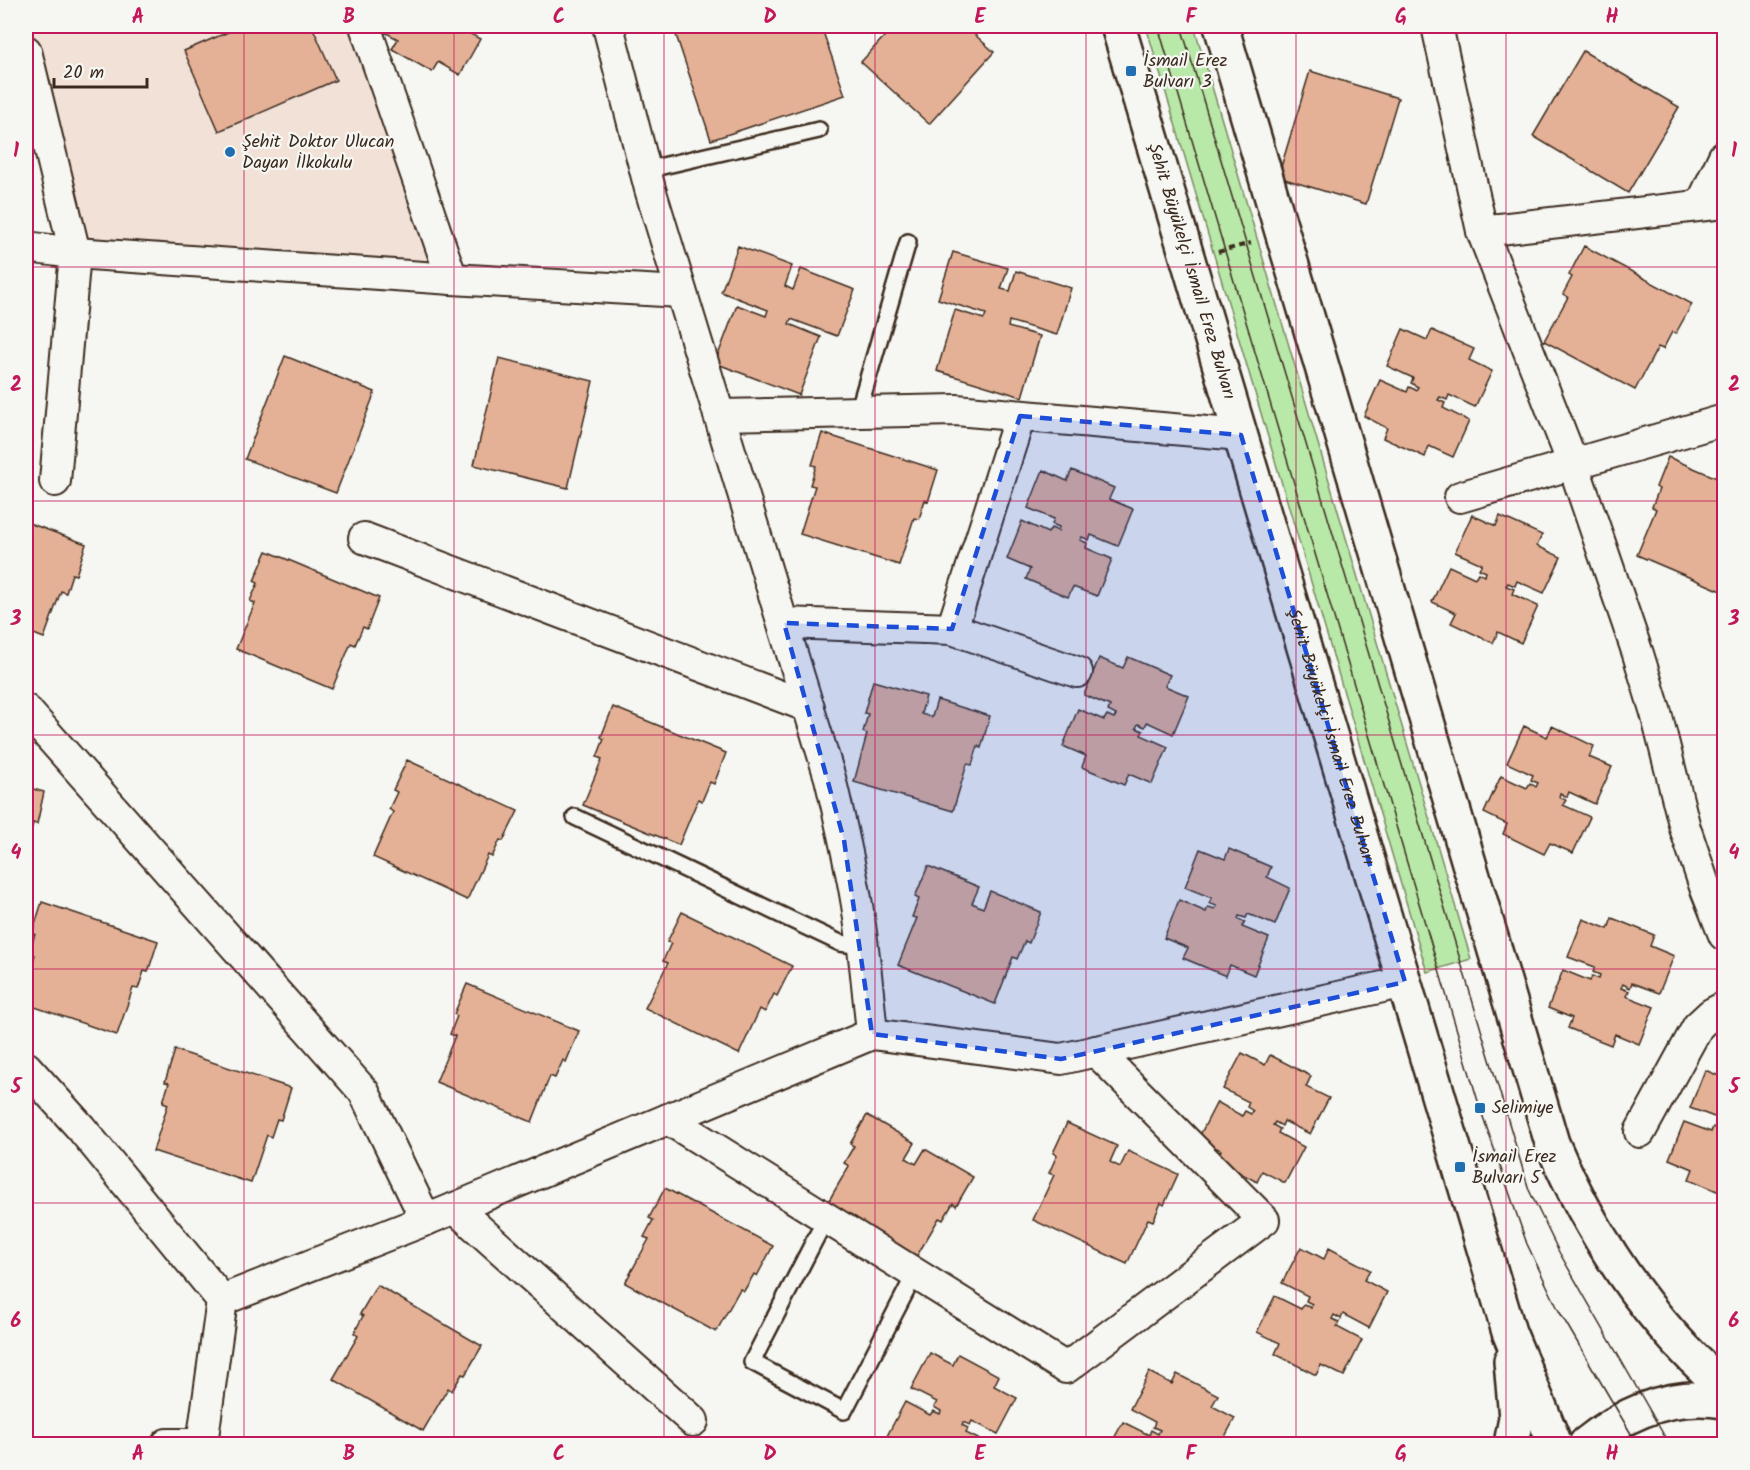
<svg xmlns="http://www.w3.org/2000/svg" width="1750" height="1470" font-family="Kalam,sans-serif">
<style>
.built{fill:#f1e1d7}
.green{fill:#b8e9a8;stroke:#7a8a63;stroke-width:1.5}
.building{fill:#e4b197;stroke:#3b2a1e;stroke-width:1.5}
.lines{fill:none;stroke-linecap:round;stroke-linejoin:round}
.lane-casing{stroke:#3b2a1e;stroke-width:20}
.street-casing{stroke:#3b2a1e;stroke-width:34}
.primary-casing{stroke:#3b2a1e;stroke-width:38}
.path{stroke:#3b2a1e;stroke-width:4;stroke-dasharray:6 4.5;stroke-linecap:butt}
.lane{stroke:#f6f6f2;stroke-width:15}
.street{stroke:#f6f6f2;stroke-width:30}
.primary{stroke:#f6f6f2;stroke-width:33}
.tram{stroke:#3b2a1e;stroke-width:1.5}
.marked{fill:#1d4ed8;fill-opacity:0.2;stroke:#1d4ed8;stroke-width:4.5;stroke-dasharray:12 8;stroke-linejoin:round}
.grid{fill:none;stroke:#c2185b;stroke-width:1.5;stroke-opacity:0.55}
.poi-dot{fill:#1f6fb2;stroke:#f6f6f2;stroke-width:2}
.labels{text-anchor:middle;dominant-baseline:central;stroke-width:4.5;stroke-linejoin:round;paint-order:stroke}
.poi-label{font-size:18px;fill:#3b2a1e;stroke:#f6f6f2;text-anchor:start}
.street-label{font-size:18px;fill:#3b2a1e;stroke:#f6f6f2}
.neatline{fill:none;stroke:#c2185b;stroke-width:2}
.grid-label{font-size:20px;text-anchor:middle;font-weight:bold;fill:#c2185b}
</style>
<rect width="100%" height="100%" fill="#f6f6f2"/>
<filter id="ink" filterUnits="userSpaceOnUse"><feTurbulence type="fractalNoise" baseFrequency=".0167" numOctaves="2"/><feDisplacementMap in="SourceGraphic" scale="12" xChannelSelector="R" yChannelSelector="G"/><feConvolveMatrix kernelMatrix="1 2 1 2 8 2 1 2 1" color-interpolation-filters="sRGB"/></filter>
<g filter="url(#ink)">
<polygon class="built" points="26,26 369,26 452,279 75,253 26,51"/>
<polygon class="green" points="1146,26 1194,26 1471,959 1427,972"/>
<g class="building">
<polygon points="242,26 312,26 336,80 219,131 184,51"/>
<polygon points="376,26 456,26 480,39 460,75 438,62 432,72 392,49 398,39 375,27"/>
<polygon points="673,26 821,26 845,95 711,140"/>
<polygon points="894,26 965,26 994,52 929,124 861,62"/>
<polygon points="1583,51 1679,107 1628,193 1533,136"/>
<polygon points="1310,71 1398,98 1366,204 1278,177"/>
<polygon points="738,246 792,266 785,286 793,290 801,269 855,290 837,336 791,319 789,324 821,337 799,395 715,363 737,305 766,316 768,310 721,292"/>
<polygon points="1584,246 1692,304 1676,333 1672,332 1663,349 1658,347 1635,390 1544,341 1568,297 1563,294 1572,277 1569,275"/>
<polygon points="953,252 1008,268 1001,289 1010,291 1016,271 1071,288 1057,335 1009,321 1008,327 1040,336 1022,397 937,371 955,310 984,319 986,314 938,299"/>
<polygon points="1403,329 1427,340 1432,330 1474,349 1469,360 1492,371 1475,407 1449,395 1447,400 1440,397 1438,400 1445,403 1443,408 1469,421 1453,457 1429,446 1425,457 1383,438 1387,428 1364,416 1380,380 1407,392 1409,387 1416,390 1418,387 1411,383 1413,378 1387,366"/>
<polygon points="285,356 375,392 336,493 245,459"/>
<polygon points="499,358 593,381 568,488 474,465"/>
<polygon points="822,433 938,470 928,502 925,500 919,519 914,518 899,565 800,534 815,486 810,485 816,466 812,465"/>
<polygon points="1668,457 1724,481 1724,592 1637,555 1656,509 1652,507 1659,489 1656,487"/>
<polygon points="1043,470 1067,481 1072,470 1114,488 1109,499 1133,509 1118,546 1091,535 1089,540 1082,537 1080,540 1087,543 1086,548 1112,559 1097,596 1073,587 1068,597 1026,579 1030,569 1007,559 1022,521 1048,533 1051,528 1058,531 1059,527 1052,524 1054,519 1028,508"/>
<polygon points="1472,515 1496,526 1500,516 1542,535 1537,546 1561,557 1544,593 1517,581 1515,586 1508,583 1506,586 1514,589 1512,594 1538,606 1521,643 1498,632 1493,643 1451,623 1456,613 1432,602 1449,566 1475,578 1478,573 1485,576 1486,572 1479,569 1482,564 1455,552"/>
<polygon points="26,522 86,544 76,575 72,574 66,593 61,591 44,638 26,631"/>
<polygon points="267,551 379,598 367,629 363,627 355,645 351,643 332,689 236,649 255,603 250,601 258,583 254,581"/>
<polygon points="1128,657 1170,675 1165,686 1189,696 1173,734 1147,722 1145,727 1138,724 1136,728 1143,731 1141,735 1168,747 1152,784 1129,774 1124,785 1082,767 1086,756 1063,746 1078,709 1104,720 1107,715 1114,718 1116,715 1108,711 1110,706 1084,695 1099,658 1123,668"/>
<polygon points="873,681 926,696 921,714 932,717 937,700 990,716 981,748 978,746 972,765 967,764 953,811 854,782 867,734 863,732 868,714 864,713"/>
<polygon points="613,707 726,753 714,784 710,782 702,801 698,799 679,845 583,805 602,759 597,757 604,739 601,737"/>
<polygon points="1524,726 1547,737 1552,726 1594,746 1589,757 1612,767 1595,804 1569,792 1567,797 1560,793 1559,797 1566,800 1563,805 1590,817 1573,853 1550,843 1544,854 1503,834 1507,824 1484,813 1501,776 1527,788 1530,783 1536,787 1538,783 1531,780 1533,775 1507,763"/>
<polygon points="407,760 518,811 503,841 500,840 492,857 488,855 467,900 373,857 393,812 389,809 397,792 393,790"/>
<polygon points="26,787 44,792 37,824 33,823 29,842 26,841"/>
<polygon points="1200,849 1225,859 1229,849 1271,867 1267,877 1290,888 1275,925 1248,914 1246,918 1239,916 1238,919 1245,922 1242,927 1269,938 1254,975 1230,965 1226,976 1183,958 1188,948 1164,938 1179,900 1206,912 1208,907 1215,909 1217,906 1209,903 1212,898 1185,887"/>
<polygon points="928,866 979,887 972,903 983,908 990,891 1041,912 1029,943 1025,941 1017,959 1013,957 995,1004 898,965 917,918 912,917 919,899 915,897"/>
<polygon points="42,902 158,941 148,972 144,971 138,989 133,988 117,1035 26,1004 26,983 35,955 29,953 35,934 32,934"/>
<polygon points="682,912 792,966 777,996 774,994 765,1012 760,1009 739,1054 645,1008 668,963 663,961 671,943 667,942"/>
<polygon points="1612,918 1654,935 1650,946 1674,956 1659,993 1632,983 1630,988 1623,984 1621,988 1629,991 1626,996 1654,1007 1639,1044 1615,1034 1611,1045 1568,1028 1572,1018 1548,1008 1563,970 1590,981 1592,976 1599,979 1600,975 1593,972 1595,967 1568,957 1583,919 1608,929"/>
<polygon points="467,984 579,1031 566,1062 563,1060 555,1078 550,1076 532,1122 436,1082 455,1036 450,1034 457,1016 454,1014"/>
<polygon points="175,1050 291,1088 281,1120 277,1119 271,1137 267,1135 251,1183 153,1151 168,1104 163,1102 169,1083 165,1082"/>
<polygon points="1242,1053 1265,1065 1270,1055 1311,1076 1306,1087 1329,1098 1310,1134 1284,1121 1282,1126 1275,1122 1273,1125 1280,1129 1278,1133 1304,1147 1285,1183 1262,1171 1257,1182 1216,1160 1221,1150 1198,1139 1217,1102 1242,1116 1245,1111 1251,1114 1253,1111 1247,1107 1249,1102 1223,1089"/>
<polygon points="1705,1070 1724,1078 1724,1194 1689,1179 1693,1169 1669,1159 1684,1122 1711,1132 1713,1127 1720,1130 1722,1126 1715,1124 1717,1118 1690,1108"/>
<polygon points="867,1115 915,1143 906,1158 916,1164 925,1149 973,1177 956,1206 953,1203 943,1220 939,1218 914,1261 824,1209 849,1166 844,1163 854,1146 850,1144"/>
<polygon points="1067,1123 1117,1146 1110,1162 1120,1167 1128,1151 1178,1174 1164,1205 1161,1203 1153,1221 1148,1219 1127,1264 1033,1220 1054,1175 1049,1173 1057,1155 1053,1153"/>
<polygon points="665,1188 773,1246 757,1276 754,1274 744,1291 740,1289 716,1332 625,1283 649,1239 644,1237 653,1220 649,1218"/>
<polygon points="1301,1247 1324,1259 1329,1248 1370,1270 1364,1280 1387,1292 1369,1328 1343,1314 1341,1319 1334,1315 1332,1319 1339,1322 1337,1327 1362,1340 1344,1376 1321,1365 1316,1375 1275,1354 1280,1343 1257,1332 1275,1296 1301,1309 1304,1304 1311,1308 1312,1304 1306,1301 1308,1296 1282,1283"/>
<polygon points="377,1285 482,1346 465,1375 462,1374 452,1391 448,1388 423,1431 333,1379 358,1336 354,1333 363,1316 360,1314"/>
<polygon points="930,1353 953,1365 958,1354 999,1376 994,1386 1017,1398 998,1434 972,1421 970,1425 963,1422 962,1425 968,1428 966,1433 988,1444 898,1444 886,1438 905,1402 930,1415 933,1411 940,1414 941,1411 934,1407 937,1402 911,1389"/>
<polygon points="1149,1372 1172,1384 1177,1374 1218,1395 1212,1406 1235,1418 1221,1444 1199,1444 1191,1440 1188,1444 1181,1441 1180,1444 1111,1444 1123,1422 1149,1435 1151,1430 1158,1434 1160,1430 1153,1427 1155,1422 1130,1409"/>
</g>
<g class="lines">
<g class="lane-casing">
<g id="lane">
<polyline points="645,170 819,130"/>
<polyline points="858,412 908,242"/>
<polyline points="575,817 840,943 862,946"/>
<polyline points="826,1218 752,1362 844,1411 915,1274"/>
</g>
</g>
<g class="street-casing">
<g id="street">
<polyline points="365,26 452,279"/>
<path d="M608 26 650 189 830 778C840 820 850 862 857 905 864 948 868 991 872 1034"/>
<polyline points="1437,26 1482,231 1573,464 1638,654 1656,713 1685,828 1705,887 1724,935"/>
<polyline points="26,51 75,253 55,481"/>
<polyline points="1701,205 1724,156"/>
<polyline points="1482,231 1724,203"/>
<polyline points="26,247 75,253 452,279 681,292"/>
<polyline points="719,415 956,410 1241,435"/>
<polyline points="1460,497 1724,420"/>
<polyline points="364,538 809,707"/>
<polyline points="784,623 952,629 1077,672"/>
<polyline points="952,629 1020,416"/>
<polyline points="26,710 364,1092 426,1220"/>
<polyline points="26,1067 81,1128 222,1300 202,1444"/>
<polyline points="668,1119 1066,1368 1264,1220 1096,1051"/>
<polyline points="1640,1132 1698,1026 1711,1014 1724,1007"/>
<polyline points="455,1208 693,1421"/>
<polyline points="222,1300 426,1220 872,1034 1061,1059 1405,982"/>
<polyline points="167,1444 202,1444"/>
</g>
</g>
<g class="primary-casing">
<g id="primary">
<path id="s1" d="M1118 26 1509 1332 1555 1444"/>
<path d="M1221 26 1552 1143C1592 1236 1647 1320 1724 1387"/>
<polyline points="1511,1444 1516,1418 1511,1361"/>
<path d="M1586 1444C1626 1412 1672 1392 1724 1401"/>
</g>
</g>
<polyline class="path" points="1218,252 1251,243"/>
<use href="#lane" class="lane"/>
<use href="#street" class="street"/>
<use href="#primary" class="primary"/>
<g class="tram">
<polyline points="1158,26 1480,1108 1527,1244 1559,1311 1637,1444"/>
<polyline points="1181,26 1529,1190 1559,1252 1669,1444"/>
</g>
</g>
</g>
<path class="marked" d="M1020 416 1241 435 1405 982 1061 1059 872 1034 844 840 784 623 952 629Z"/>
<path class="grid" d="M244 26V1444M454 26V1444M664 26V1444M875 26V1444M1086 26V1444M1296 26V1444M1506 26V1444M26 267H1724M26 501H1724M26 735H1724M26 969H1724M26 1203H1724"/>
<g class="poi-dot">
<rect x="1125" y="65" width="12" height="12" rx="3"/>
<circle cx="230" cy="152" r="6"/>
<rect x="1474" y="1102" width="12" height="12" rx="3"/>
<rect x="1454" y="1161" width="12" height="12" rx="3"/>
</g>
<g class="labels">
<g class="poi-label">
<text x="1143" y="61">İsmail Erez<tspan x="1143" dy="21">Bulvarı 3</tspan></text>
<text x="242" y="142">Şehit Doktor Ulucan<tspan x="242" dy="21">Dayan İlkokulu</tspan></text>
<text x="1492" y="1108">Selimiye</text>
<text x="1472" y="1157">İsmail Erez<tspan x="1472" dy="21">Bulvarı 5</tspan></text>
</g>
<g class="street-label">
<text stroke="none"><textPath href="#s1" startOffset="256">Şehit Büyükelçi İsmail Erez Bulvarı</textPath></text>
<text stroke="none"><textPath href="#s1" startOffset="742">Şehit Büyükelçi İsmail Erez Bulvarı</textPath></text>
</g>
</g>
<rect width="1750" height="1470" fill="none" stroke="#f6f6f2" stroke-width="66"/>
<path d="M54 78v9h93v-9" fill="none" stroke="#3b2a1e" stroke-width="3"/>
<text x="63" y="78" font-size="18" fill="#3b2a1e" stroke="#f6f6f2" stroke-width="4.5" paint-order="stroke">20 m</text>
<rect x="33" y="33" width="1684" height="1404" class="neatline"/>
<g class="grid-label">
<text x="138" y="23">A</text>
<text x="349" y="23">B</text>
<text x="559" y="23">C</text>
<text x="770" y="23">D</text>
<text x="980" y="23">E</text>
<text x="1191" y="23">F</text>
<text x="1401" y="23">G</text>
<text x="1612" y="23">H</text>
<text x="16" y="157">1</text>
<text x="1734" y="157">1</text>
<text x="16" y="391">2</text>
<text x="1734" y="391">2</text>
<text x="16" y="625">3</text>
<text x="1734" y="625">3</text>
<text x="16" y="859">4</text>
<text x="1734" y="859">4</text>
<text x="16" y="1093">5</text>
<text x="1734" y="1093">5</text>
<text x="16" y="1327">6</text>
<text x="1734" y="1327">6</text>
<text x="138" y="1460">A</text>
<text x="349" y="1460">B</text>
<text x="559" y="1460">C</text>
<text x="770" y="1460">D</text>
<text x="980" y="1460">E</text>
<text x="1191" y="1460">F</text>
<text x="1401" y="1460">G</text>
<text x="1612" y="1460">H</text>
</g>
</svg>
